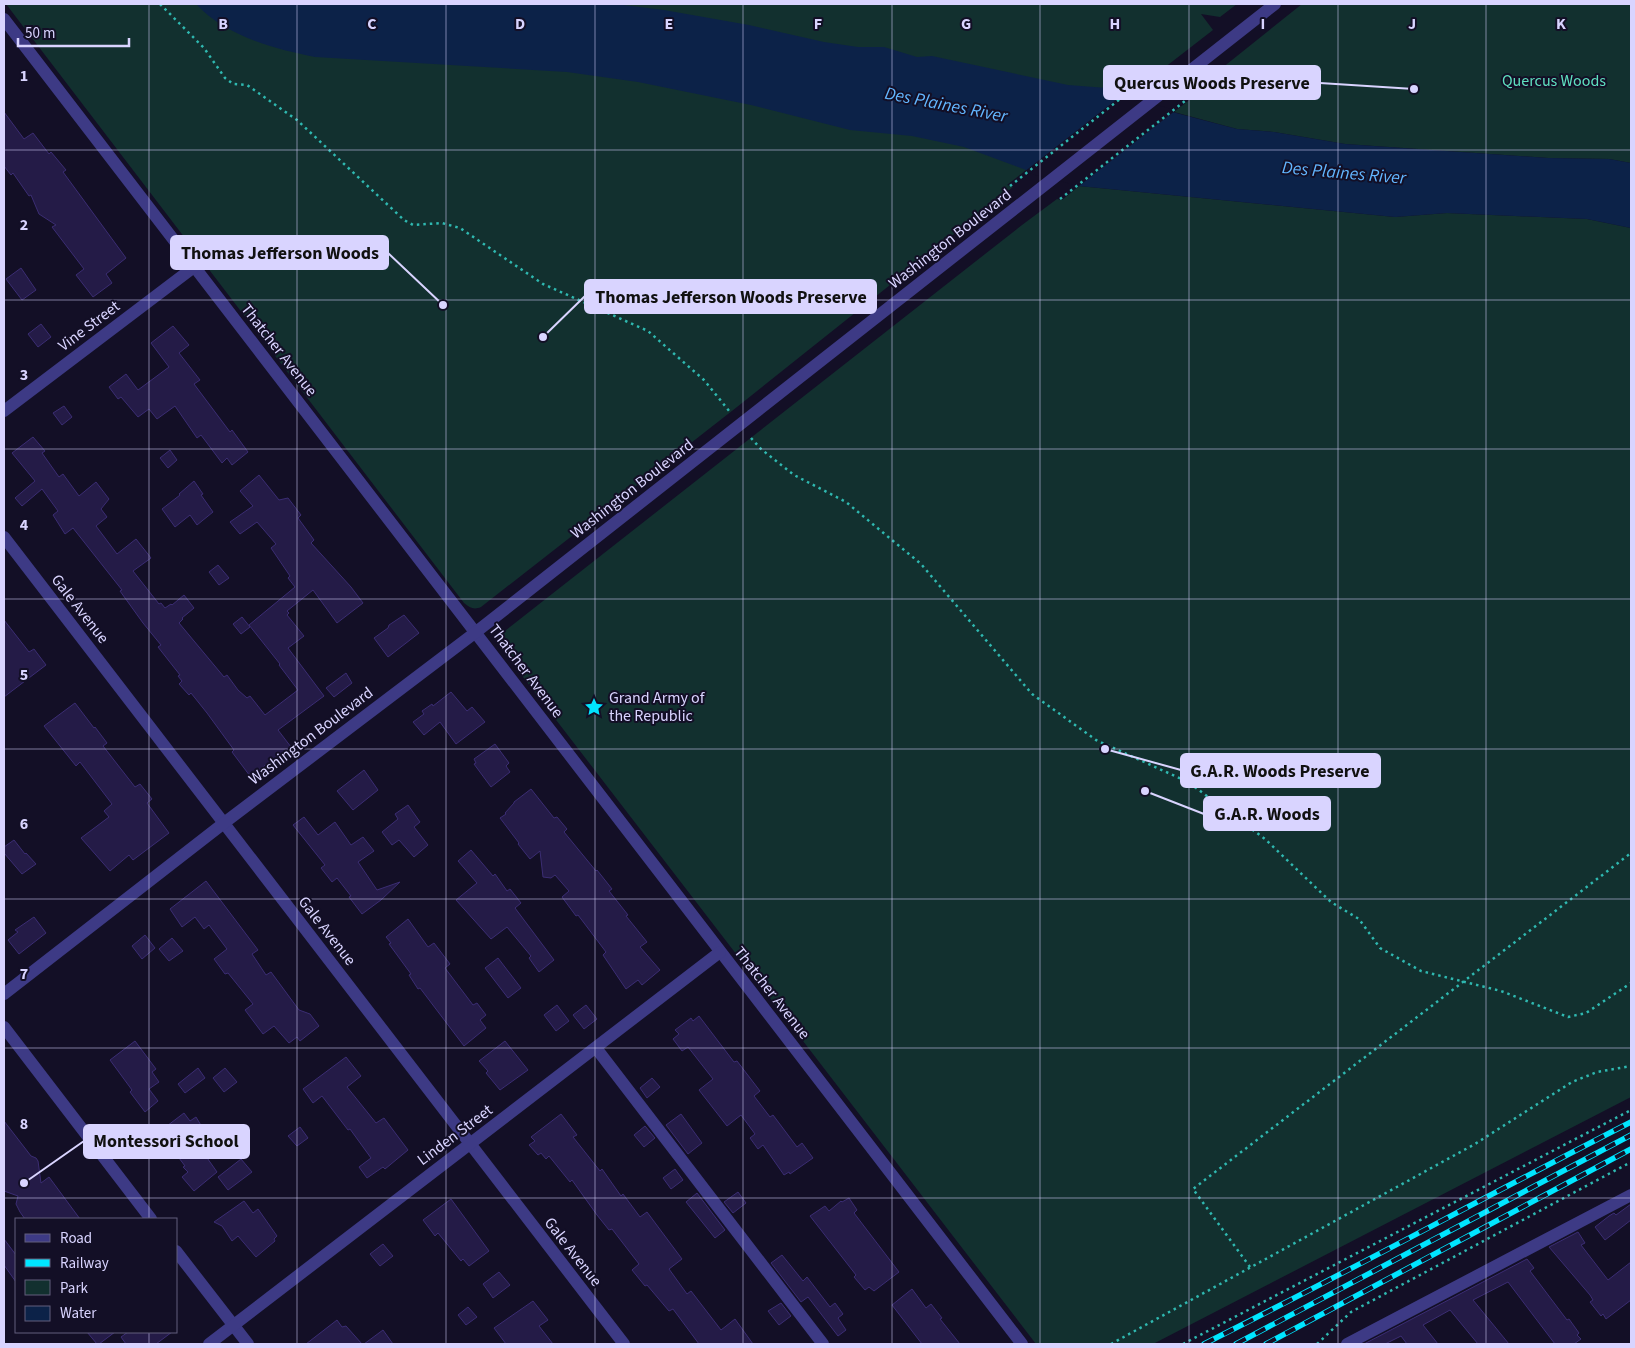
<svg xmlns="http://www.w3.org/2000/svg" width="1635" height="1348" font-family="'Source Sans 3',sans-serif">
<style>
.green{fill:#12302f}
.water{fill:#0c2248}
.pier{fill:#130f26}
.building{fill:#241b47;stroke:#3b2d73}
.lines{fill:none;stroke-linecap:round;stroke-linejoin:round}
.path{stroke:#2fb8b0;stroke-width:2.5;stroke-dasharray:2.5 4;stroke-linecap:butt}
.minor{stroke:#3d3a85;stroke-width:12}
.rail-casing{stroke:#00e5ff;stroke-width:5.5}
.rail{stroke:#130f26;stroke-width:4;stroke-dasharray:11;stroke-linecap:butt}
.grid{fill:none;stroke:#d9d4ff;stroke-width:1;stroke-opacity:0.55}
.labels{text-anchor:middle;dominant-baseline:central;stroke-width:4;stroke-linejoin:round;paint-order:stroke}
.park-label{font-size:16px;fill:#5fe0c0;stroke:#130f26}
.street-label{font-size:16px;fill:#d9d4ff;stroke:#130f26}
.poi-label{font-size:16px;fill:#d9d4ff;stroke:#130f26;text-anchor:start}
.water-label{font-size:18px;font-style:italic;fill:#62b6ff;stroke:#130f26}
.grid-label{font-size:16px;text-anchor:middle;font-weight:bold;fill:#d9d4ff;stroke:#130f26;stroke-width:4;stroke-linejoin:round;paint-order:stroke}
.leader{fill:none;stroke:#d9d4ff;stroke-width:2}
.callout-dot{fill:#d9d4ff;stroke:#130f26;stroke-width:2}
.callout{fill:#d9d4ff;stroke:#d9d4ff;stroke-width:2}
.callout-label{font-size:18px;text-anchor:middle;font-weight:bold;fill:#111}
</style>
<rect width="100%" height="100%" fill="#130f26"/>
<g class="green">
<path d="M6 4H1237L1220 17 1201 14 1213 30 1142 85 1136 84 1007 185 1013 187 737 407 481 607C474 610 470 608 464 603Z"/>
<polygon points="1302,4 1631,4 1631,163 1609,159 1548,158 1345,144 1274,132 1237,129 1174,112 1192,98 1187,96"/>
<polygon points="1079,186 1395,217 1447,213 1587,219 1631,228 1631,1097 1153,1344 1036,1344 500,647 499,640 501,634 1022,225 1057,199 1062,200"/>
</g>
<path class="water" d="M196 4H615L664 10 749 25 824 42 858 47H884L917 57 932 56 1068 85 1107 88 1119 98 1237 129 1274 132 1345 144 1548 158 1609 159 1631 163V228L1587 219 1447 213 1395 217 1079 186 1026 170 964 147 912 136 850 130 751 105 638 82 567 72 315 57C274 49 226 36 196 4Z"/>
<polygon class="pier" points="1121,96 1176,110 1079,186 1024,172"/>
<g class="building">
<polygon points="4,112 24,139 33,133 49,154 51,152 66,170 63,172 126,258 106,274 112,283 93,297 76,275 84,269 52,227 56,225 39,214 31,195 29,196 13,173 11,175 4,166"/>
<polygon points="21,268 36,290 22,300 6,279"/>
<polygon points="41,324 51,337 38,347 28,334"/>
<polygon points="173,326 189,345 179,353 200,380 194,384 230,432 232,430 248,452 232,465 227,458 222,463 201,435 197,438 175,406 157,419 149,409 138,417 121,397 118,399 109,387 126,374 138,390 169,367 151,343"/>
<polygon points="64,406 72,417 62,425 53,413"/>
<polygon points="33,437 45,451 42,453 59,477 63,474 79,496 96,482 109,499 101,509 107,517 96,526 117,554 136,539 151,558 133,571 159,604 161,603 165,608 171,604 172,605 184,595 194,608 182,618 183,619 179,623 224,677 227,675 238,690 247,698 250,696 265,715 298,690 279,665 280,664 249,625 295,587 288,578 290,576 271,548 276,544 257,522 240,534 230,522 253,506 240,491 259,475 279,500 288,498 301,515 298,518 314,540 311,543 351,587 363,603 337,623 313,590 287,611 289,613 287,615 304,636 288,648 324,696 278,730 291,747 250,776 232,752 234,750 207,713 191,693 189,695 179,684 182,681 178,676 180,675 158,647 161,645 143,623 120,591 122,590 73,528 65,534 53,515 58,511 42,489 22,506 15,498 35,481 12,453"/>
<polygon points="170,450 177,460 168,468 160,458"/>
<polygon points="194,481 203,494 201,495 213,512 197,525 190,515 175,527 162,509 180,495 179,494"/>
<polygon points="218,565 229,578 219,585 209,572"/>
<polygon points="404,615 419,633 388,657 374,638 388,628 389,625"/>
<polygon points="242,617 250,627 241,634 233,624"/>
<polygon points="4,620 29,652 34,649 46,665 4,697"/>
<polygon points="346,673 352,683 334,697 326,688"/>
<polygon points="451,692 467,711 472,707 485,722 456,744 440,722 424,735 413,722 424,714 422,711 432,704 433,706"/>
<polygon points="75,703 94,728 95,727 107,743 103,746 135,787 140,784 152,799 147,803 169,833 133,860 129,855 110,871 81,838 109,817 104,811 112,804 80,762 76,766 44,726"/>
<polygon points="495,744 509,763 506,766 510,772 491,787 474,764 476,763 474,759"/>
<polygon points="364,770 378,790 353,810 337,791"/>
<polygon points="531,789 554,818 557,817 567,829 564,832 596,871 597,870 612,889 609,891 628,915 626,916 647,942 640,947 660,970 642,985 638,980 626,989 607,961 603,955 606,952 578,915 576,916 562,897 569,891 555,875 551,878 543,877 540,851 530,859 518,844 519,843 500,818 506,814 505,813 514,803 514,802"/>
<polygon points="408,805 420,822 414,827 428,845 414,857 399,840 392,845 382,832 398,819 395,814"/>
<polygon points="304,817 318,835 335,822 351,845 363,837 374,851 358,862 377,890 400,882 381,900 362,914 349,897 351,896 337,878 332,882 321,868 325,865 293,825"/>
<polygon points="14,840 25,854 26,853 36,864 22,874 4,853 4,847"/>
<polygon points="471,850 493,876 495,874 507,891 510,889 521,903 515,908 554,960 539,972 529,958 531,956 507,927 491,939 456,900 477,883 458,861"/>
<polygon points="206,881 258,950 252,954 266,975 271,972 299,1010 310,1014 319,1026 300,1041 297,1037 289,1043 274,1026 263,1034 245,1010 253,1004 228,973 225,974 214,959 227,949 209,925 204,929 195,917 182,927 170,909"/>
<polygon points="34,917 46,933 19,954 8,940 18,932 15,930"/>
<polygon points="408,919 428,947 434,943 450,964 445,968 473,1005 477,1003 486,1015 480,1020 486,1028 464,1046 420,988 418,989 409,975 411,974 389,944 391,943 386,937"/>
<polygon points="145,935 155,948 142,959 132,946"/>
<polygon points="172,938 183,951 169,961 159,949"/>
<polygon points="498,958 521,988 508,998 485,968"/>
<polygon points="557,1005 569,1021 556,1031 544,1015"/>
<polygon points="586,1005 597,1019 584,1029 573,1015"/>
<polygon points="699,1016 734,1062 737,1061 760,1091 754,1096 770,1117 773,1115 797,1147 802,1143 813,1158 790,1174 789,1172 784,1175 763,1145 758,1149 750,1138 755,1134 741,1115 727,1126 699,1090 713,1079 688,1047 682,1051 673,1039 679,1034 675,1030 691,1018 693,1021"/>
<polygon points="135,1041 156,1069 152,1072 159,1082 149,1089 158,1101 145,1112 130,1092 132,1090 110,1060"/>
<polygon points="505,1041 528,1070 500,1090 486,1073 488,1071 479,1061"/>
<polygon points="346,1057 361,1076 347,1087 376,1123 384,1118 408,1150 385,1169 383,1167 367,1178 359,1167 371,1158 350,1129 348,1130 322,1096 313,1103 303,1089"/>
<polygon points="198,1068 205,1078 185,1093 178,1084"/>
<polygon points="225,1068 237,1082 224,1092 213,1078"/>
<polygon points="652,1078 660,1087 647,1098 640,1088"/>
<polygon points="184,1113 190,1121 196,1117 202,1127 191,1135 217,1172 194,1191 182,1177 188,1172 183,1167 185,1166 170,1146 165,1149 157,1139 161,1136 159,1132"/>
<polygon points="561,1114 577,1135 573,1137 600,1171 602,1169 621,1196 623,1194 640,1217 647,1212 682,1259 669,1269 687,1294 691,1291 721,1330 735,1319 753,1344 699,1344 673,1309 669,1311 647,1285 645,1286 632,1270 639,1264 612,1229 609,1230 597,1215 572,1180 570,1182 549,1156 546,1159 541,1153 538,1155 529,1145 535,1141 531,1137"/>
<polygon points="681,1114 702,1143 688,1154 666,1125"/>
<polygon points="4,1121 31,1156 36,1158 38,1161 41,1183 49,1177 80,1219 25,1219 20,1212 16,1204 18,1196 4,1191"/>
<polygon points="645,1126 655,1138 644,1147 634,1135"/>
<polygon points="300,1127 308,1138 297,1146 288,1136"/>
<polygon points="241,1159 252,1172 228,1190 218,1177"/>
<polygon points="675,1169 683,1180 671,1189 663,1178"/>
<polygon points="738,1192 746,1203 733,1213 724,1202"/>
<polygon points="697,1193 725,1230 715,1238 686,1202"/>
<polygon points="849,1198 857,1210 854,1213 899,1272 874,1291 869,1287 865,1290 854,1277 856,1275 810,1216 825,1206 829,1211 841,1201 842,1202"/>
<polygon points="451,1199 489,1251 469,1266 463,1259 461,1261 438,1233 435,1236 423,1220"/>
<polygon points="244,1201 253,1213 258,1209 277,1236 274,1239 275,1241 256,1257 238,1236 232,1241 222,1226 214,1222"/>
<polygon points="1631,1204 1631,1220 1605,1240 1595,1227 1609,1216 1614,1213 1616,1215"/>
<polygon points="1578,1232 1585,1243 1581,1245 1608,1280 1631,1262 1631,1300 1606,1319 1603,1314 1601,1316 1590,1302 1593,1300 1590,1295 1549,1247"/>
<polygon points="4,1239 16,1255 16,1282 4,1265"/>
<polygon points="383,1244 393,1256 380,1266 370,1254"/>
<polygon points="782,1255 803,1281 807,1277 830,1307 835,1303 843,1314 838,1318 846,1330 838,1336 808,1297 801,1302 771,1263"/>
<polygon points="1527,1259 1534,1268 1530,1271 1567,1320 1569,1319 1579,1333 1577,1335 1581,1339 1574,1344 1555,1344 1508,1282 1473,1300 1509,1344 1478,1344 1450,1310 1423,1325 1438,1344 1407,1344 1401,1336 1385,1344 1364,1344"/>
<polygon points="499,1272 510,1285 493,1298 483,1284"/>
<polygon points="912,1289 926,1308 931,1304 942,1318 940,1319 960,1344 922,1344 892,1305"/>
<polygon points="533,1301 548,1320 539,1326 553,1344 506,1344 494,1328"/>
<polygon points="781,1303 791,1316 779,1325 768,1311"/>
<polygon points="468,1307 477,1317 466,1325 458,1315"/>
<polygon points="337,1320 342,1327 346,1326 362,1344 306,1344"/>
<polygon points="383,1330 393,1344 364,1344"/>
<polygon points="87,1332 115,1332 99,1344 97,1344"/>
<polygon points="128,1332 172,1332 156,1344 126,1344 121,1337"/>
</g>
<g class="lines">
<g class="path">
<polyline points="160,4 204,48 225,78 233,84 247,85 297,120 404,220 413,225 442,223 460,228 543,284 648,331 704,380 730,412"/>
<polyline points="1010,186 1139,84"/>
<polyline points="1060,199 1190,97"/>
<polyline points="751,438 761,449 794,475 846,502 921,564 1032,694 1096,740 1188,782 1265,839 1331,902 1359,919 1380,948 1421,971 1501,991 1568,1017 1586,1013 1631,983"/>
<polyline points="1250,1267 1193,1189 1631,853"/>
<polyline points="1111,1344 1475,1144 1572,1082 1597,1072 1631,1066"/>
<polyline points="1183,1344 1631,1110"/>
<polyline points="1317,1344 1351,1312 1631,1162"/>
</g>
<g class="minor">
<polyline points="4,19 1022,1344"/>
<polyline points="4,411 194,267"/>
<polyline points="4,537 624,1344"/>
<polyline points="4,994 224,823 476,632 1275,4"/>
<polyline points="4,1027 151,1219"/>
<polyline points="596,1048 823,1344"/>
<polyline points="176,1251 248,1344"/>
<polyline points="209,1344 720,952"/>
<polyline points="1347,1344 1631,1195"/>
</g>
<g class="rail-casing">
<g id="rail">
<path d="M1204 1344C1348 1272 1488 1195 1631 1122"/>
<polyline points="1236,1344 1631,1135"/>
<polyline points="1266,1344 1631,1149"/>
</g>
</g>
<use href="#rail" class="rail"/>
</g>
<path class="grid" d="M149 4V1219M297 4V1344M446 4V1344M595 4V1344M743 4V1344M892 4V1344M1040 4V1344M1189 4V1344M1338 4V1344M1486 4V1344M4 150H1631M4 300H1631M4 449H1631M4 599H1631M4 749H1631M4 899H1631M4 1048H1631M4 1198H1631M149 1332V1344"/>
<defs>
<g id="sight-bare" transform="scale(1.5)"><path d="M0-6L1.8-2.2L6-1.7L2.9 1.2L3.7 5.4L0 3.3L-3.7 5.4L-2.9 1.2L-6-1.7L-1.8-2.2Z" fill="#00e5ff" stroke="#130f26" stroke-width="2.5" paint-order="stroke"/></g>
</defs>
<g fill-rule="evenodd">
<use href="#sight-bare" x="594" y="707"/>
</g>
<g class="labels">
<g class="park-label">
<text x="1554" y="81">Quercus Woods</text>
</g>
<g class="street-label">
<text transform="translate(950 239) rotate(-38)">Washington Boulevard</text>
<text transform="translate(89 326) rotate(-37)">Vine Street</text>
<text transform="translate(279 350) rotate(52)">Thatcher Avenue</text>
<text transform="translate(632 489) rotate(-38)">Washington Boulevard</text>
<text transform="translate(80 609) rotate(52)">Gale Avenue</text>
<text transform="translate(526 671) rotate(53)">Thatcher Avenue</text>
<text transform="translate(311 736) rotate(-37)">Washington Boulevard</text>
<text transform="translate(327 931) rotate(52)">Gale Avenue</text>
<text transform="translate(772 993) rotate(52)">Thatcher Avenue</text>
<text transform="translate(455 1135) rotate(-37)">Linden Street</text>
<text transform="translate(573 1252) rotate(52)">Gale Avenue</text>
</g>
<g class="poi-label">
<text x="609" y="698">Grand Army of<tspan x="609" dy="18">the Republic</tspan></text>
</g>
<g class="water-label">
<text transform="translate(946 105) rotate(11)">Des Plaines River</text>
<text transform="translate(1344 173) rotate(5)">Des Plaines River</text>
</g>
</g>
<g class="grid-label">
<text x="223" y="29">B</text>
<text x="372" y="29">C</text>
<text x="520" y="29">D</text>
<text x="669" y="29">E</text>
<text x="818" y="29">F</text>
<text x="966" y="29">G</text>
<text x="1115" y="29">H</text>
<text x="1263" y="29">I</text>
<text x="1412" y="29">J</text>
<text x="1561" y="29">K</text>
<text x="24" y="81">1</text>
<text x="24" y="230">2</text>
<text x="24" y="380">3</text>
<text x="24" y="530">4</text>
<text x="24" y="680">5</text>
<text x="24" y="829">6</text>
<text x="24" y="979">7</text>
<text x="24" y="1129">8</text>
</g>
<path class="leader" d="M1414 89L1320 83M443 305L388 253M543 337L585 296M1105 749L1181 770M1145 791L1204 814M24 1183L84 1141"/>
<g class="callout-dot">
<circle cx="1414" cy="89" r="5"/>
<circle cx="443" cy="305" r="5"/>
<circle cx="543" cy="337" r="5"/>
<circle cx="1105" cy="749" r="5"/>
<circle cx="1145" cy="791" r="5"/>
<circle cx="24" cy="1183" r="5"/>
</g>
<g class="callout">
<rect x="1104" y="66" width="216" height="33" rx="5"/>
<rect x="171" y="236" width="217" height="33" rx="5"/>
<rect x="585" y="280" width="291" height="33" rx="5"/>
<rect x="1181" y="754" width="199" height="33" rx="5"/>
<rect x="1204" y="797" width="126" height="33" rx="5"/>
<rect x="84" y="1125" width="165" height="33" rx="5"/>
</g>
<g class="callout-label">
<text x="1212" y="89">Quercus Woods Preserve</text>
<text x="280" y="259">Thomas Jefferson Woods</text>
<text x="731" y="303">Thomas Jefferson Woods Preserve</text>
<text x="1280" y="777">G.A.R. Woods Preserve</text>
<text x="1267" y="820">G.A.R. Woods</text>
<text x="166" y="1147">Montessori School</text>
</g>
<rect width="1635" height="1348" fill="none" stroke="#d9d4ff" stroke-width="10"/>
<rect x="15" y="1218" width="162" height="115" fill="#130f26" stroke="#625e7d"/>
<rect x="25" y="1234" width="25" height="8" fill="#3d3a85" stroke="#625e7d"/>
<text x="60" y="1243" font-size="15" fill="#d9d4ff">Road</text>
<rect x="25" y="1259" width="25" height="8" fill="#00e5ff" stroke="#625e7d"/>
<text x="60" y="1268" font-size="15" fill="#d9d4ff">Railway</text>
<rect x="25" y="1280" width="25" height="15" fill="#12302f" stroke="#625e7d"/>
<text x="60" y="1293" font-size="15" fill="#d9d4ff">Park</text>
<rect x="25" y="1306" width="25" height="15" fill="#0c2248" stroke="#625e7d"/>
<text x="60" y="1318" font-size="15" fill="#d9d4ff">Water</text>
<path d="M18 38v8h111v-8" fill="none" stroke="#d9d4ff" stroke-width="2.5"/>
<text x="25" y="38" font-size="15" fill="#d9d4ff" stroke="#130f26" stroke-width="4" paint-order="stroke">50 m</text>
</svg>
